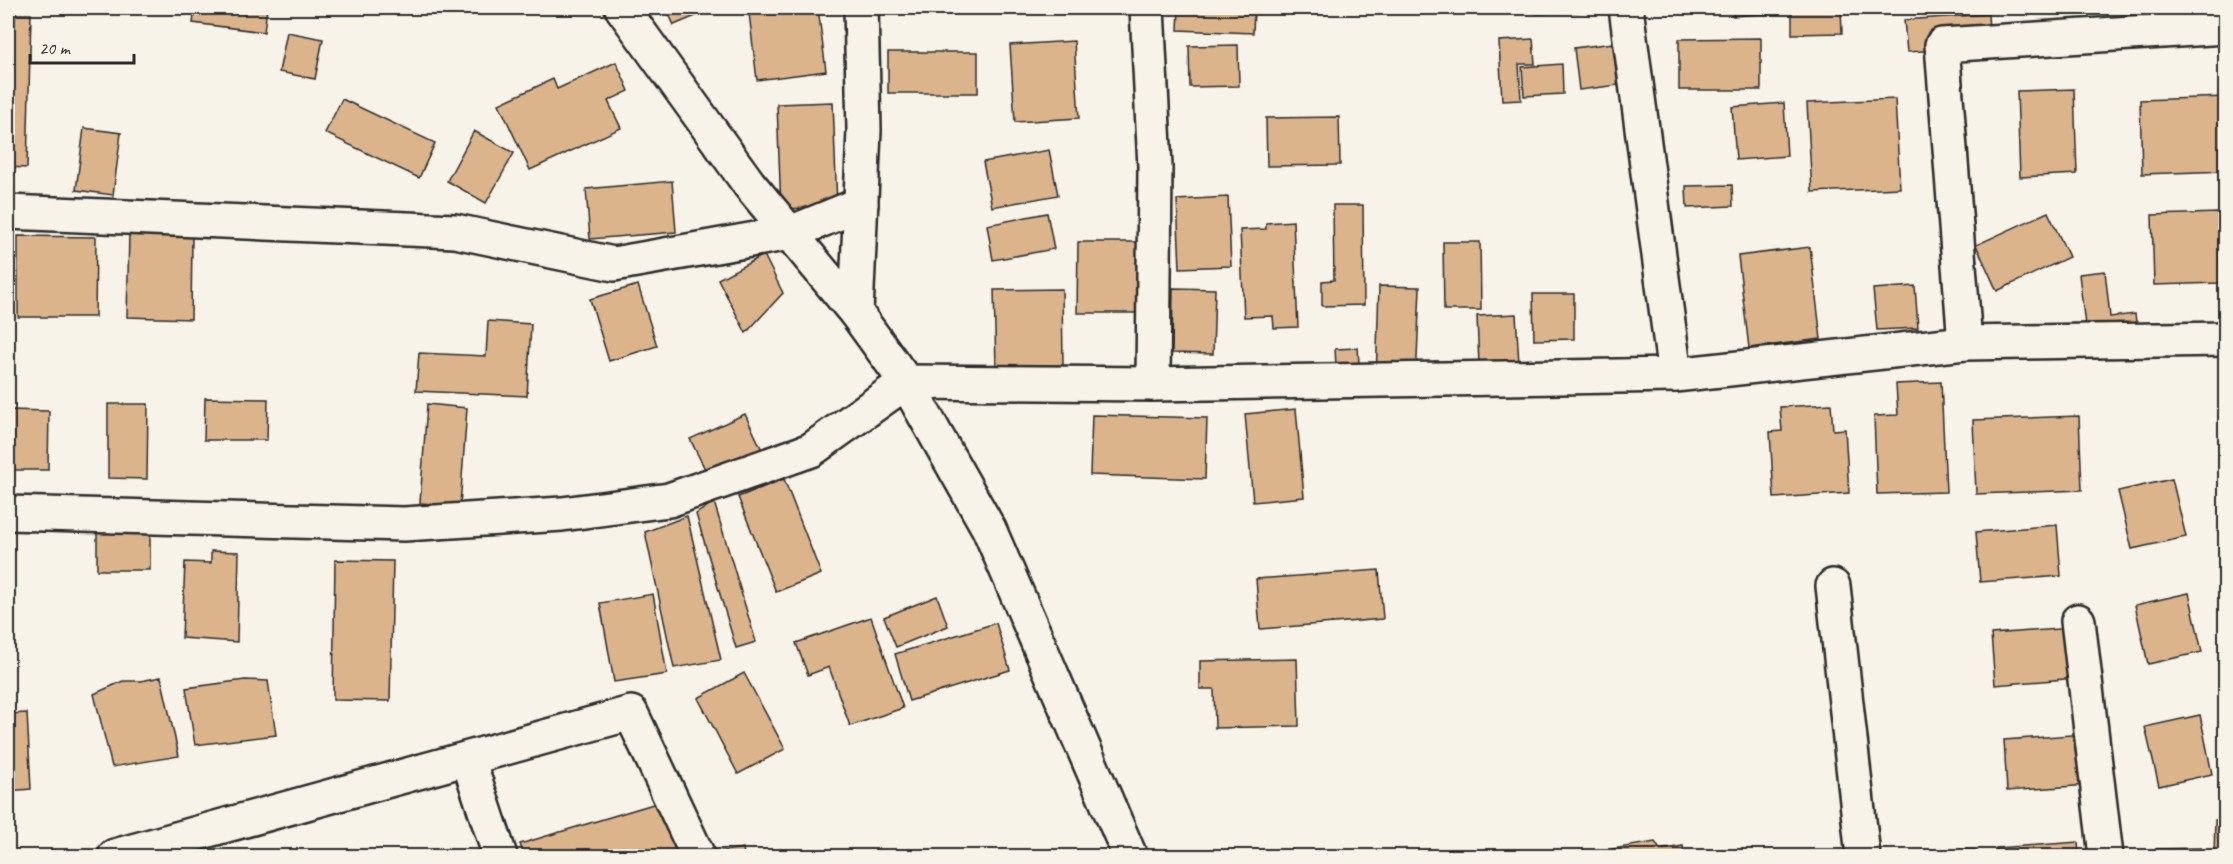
<svg xmlns="http://www.w3.org/2000/svg" width="2233" height="864" font-family="Caveat,sans-serif">
<style>
.building{fill:#dbb48c;stroke:#2b2b2b;stroke-width:1.5}
.lines{fill:none;stroke-linecap:round;stroke-linejoin:round}
.street-casing{stroke:#2b2b2b;stroke-width:38}
.street{stroke:#f7f3e8;stroke-width:33}
</style>
<rect width="100%" height="100%" fill="#f7f3e8"/>
<filter id="ink" filterUnits="userSpaceOnUse"><feTurbulence type="fractalNoise" baseFrequency=".0167" numOctaves="2"/><feDisplacementMap in="SourceGraphic" scale="12" xChannelSelector="R" yChannelSelector="G"/><feConvolveMatrix kernelMatrix="1 2 1 2 8 2 1 2 1" color-interpolation-filters="sRGB"/></filter>
<g filter="url(#ink)">
<g class="building">
<polygon points="195,8 267,8 264,32 193,23"/>
<polygon points="492,8 512,8 510,14"/>
<polygon points="666,8 709,8 710,10 674,25"/>
<polygon points="792,8 818,8 826,71 757,80 749,13"/>
<polygon points="1179,8 1254,8 1253,33 1178,30"/>
<polygon points="1536,8 1578,8 1578,12 1536,14"/>
<polygon points="1733,8 1773,8 1774,13 1733,16"/>
<polygon points="1792,8 1841,8 1842,33 1792,34"/>
<polygon points="8,14 31,14 27,168 8,167"/>
<polygon points="1988,14 1990,47 1907,52 1904,20"/>
<polygon points="287,32 323,39 315,79 279,72"/>
<polygon points="1761,38 1761,90 1679,90 1679,39"/>
<polygon points="1533,39 1535,64 1519,64 1521,100 1502,101 1499,41"/>
<polygon points="1074,41 1079,118 1015,122 1010,45"/>
<polygon points="1629,41 1634,83 1579,90 1574,48"/>
<polygon points="1238,45 1239,86 1190,87 1189,46"/>
<rect x="888" y="52" width="90" height="41"/>
<polygon points="616,62 629,91 608,101 621,128 530,170 499,104 553,79 557,89"/>
<polygon points="1562,64 1563,94 1524,96 1522,67"/>
<polygon points="2074,89 2077,174 2020,177 2017,91"/>
<polygon points="2226,97 2226,171 2142,174 2140,100"/>
<polygon points="342,99 435,143 419,178 325,133"/>
<polygon points="1895,99 1900,188 1812,192 1807,103"/>
<polygon points="833,102 837,207 781,209 777,104"/>
<polygon points="1784,103 1787,156 1736,160 1732,107"/>
<polygon points="1339,117 1340,165 1267,166 1266,118"/>
<polygon points="84,128 121,133 113,195 76,190"/>
<polygon points="474,131 514,153 486,203 447,181"/>
<polygon points="1049,150 1058,195 992,207 983,162"/>
<polygon points="672,181 676,232 590,239 586,189"/>
<polygon points="1732,185 1733,206 1687,208 1686,186"/>
<polygon points="1228,197 1231,266 1180,268 1177,200"/>
<polygon points="1333,205 1363,205 1364,305 1322,306 1322,281 1334,280"/>
<polygon points="2048,212 2069,257 1997,291 1976,245"/>
<polygon points="1047,213 1054,249 993,260 987,225"/>
<polygon points="2219,213 2220,283 2154,285 2152,215"/>
<polygon points="1293,221 1298,327 1274,328 1273,316 1244,317 1240,230 1266,229 1266,223"/>
<polygon points="129,235 192,236 191,319 127,317"/>
<polygon points="18,236 96,237 95,317 18,317"/>
<polygon points="1078,242 1143,242 1143,313 1077,313"/>
<polygon points="1443,242 1480,242 1481,310 1444,310"/>
<polygon points="1810,247 1821,339 1749,348 1738,256"/>
<polygon points="764,255 783,293 746,333 718,279"/>
<polygon points="2105,271 2110,317 2135,314 2138,337 2087,343 2079,274"/>
<polygon points="638,285 657,346 609,361 590,299"/>
<polygon points="1379,286 1420,287 1416,382 1376,380"/>
<polygon points="1915,286 1918,328 1877,330 1873,289"/>
<polygon points="1173,288 1215,289 1213,354 1172,353"/>
<polygon points="1062,289 1063,365 996,367 994,290"/>
<polygon points="1533,294 1574,294 1574,339 1534,340"/>
<polygon points="1516,314 1519,364 1479,365 1477,316"/>
<polygon points="488,321 531,324 527,396 416,391 419,353 486,356"/>
<polygon points="1358,348 1360,380 1337,381 1335,349"/>
<polygon points="1941,382 1946,492 1877,494 1874,416 1898,415 1896,384"/>
<polygon points="205,398 268,399 267,440 204,440"/>
<polygon points="108,404 148,404 147,479 108,478"/>
<polygon points="427,404 467,408 460,506 420,503"/>
<polygon points="1831,404 1833,430 1845,429 1849,493 1774,498 1770,432 1782,431 1780,407"/>
<polygon points="1296,409 1304,497 1253,502 1245,414"/>
<polygon points="8,410 49,411 48,470 8,470"/>
<polygon points="745,414 762,450 708,475 690,439"/>
<polygon points="1092,415 1207,418 1205,479 1090,475"/>
<polygon points="2079,416 2082,490 1976,494 1973,420"/>
<polygon points="784,479 821,574 776,592 738,497"/>
<polygon points="2172,479 2186,537 2132,549 2118,491"/>
<polygon points="714,502 756,642 736,648 696,514"/>
<rect x="97" y="516" width="53" height="54"/>
<polygon points="687,516 721,660 674,668 645,532"/>
<polygon points="2057,525 2061,576 1980,582 1976,532"/>
<polygon points="211,551 239,552 237,642 182,638 185,562 211,563"/>
<polygon points="335,560 393,561 390,701 333,700"/>
<polygon points="1379,570 1383,619 1260,629 1256,579"/>
<polygon points="2189,593 2202,652 2148,664 2135,605"/>
<polygon points="653,594 667,674 614,682 600,603"/>
<polygon points="937,596 948,626 896,647 884,617"/>
<polygon points="871,617 903,708 850,726 829,667 808,675 796,643"/>
<polygon points="996,623 1010,670 909,701 895,654"/>
<polygon points="2072,628 2076,678 1995,685 1991,634"/>
<polygon points="1297,659 1299,726 1215,728 1214,689 1200,689 1200,661"/>
<polygon points="744,673 785,749 738,774 698,698"/>
<polygon points="161,677 179,756 112,767 94,694 123,681 141,681"/>
<polygon points="245,680 268,681 276,735 195,745 186,688"/>
<polygon points="27,713 31,789 8,791 8,714"/>
<polygon points="2200,715 2212,774 2159,786 2145,727"/>
<polygon points="2084,734 2088,785 2007,791 2004,740"/>
<polygon points="660,802 677,856 524,856 520,844"/>
<polygon points="2215,820 2226,820 2226,856 2214,856"/>
<polygon points="1655,842 1660,850 1683,846 1684,856 1614,856 1612,849"/>
<polygon points="2078,842 2079,856 1997,856 1996,848"/>
<polygon points="743,848 744,856 704,856 703,854"/>
<polygon points="2201,848 2202,856 2158,856 2157,849"/>
<rect x="1948" y="850" width="29" height="6"/>
</g>
<g class="lines">
<g class="street-casing">
<g id="street">
<polyline points="622,8 749,184 856,313 906,382 989,529 1130,856"/>
<polyline points="1147,8 1155,167 1153,384"/>
<polyline points="1626,8 1675,375"/>
<polyline points="8,212 455,231 614,264 790,233 861,204"/>
<polyline points="856,313 864,130 861,8"/>
<polyline points="1965,343 1942,45 2226,27"/>
<polyline points="8,513 404,524 562,514 669,500 811,450 906,382 1153,384 1675,375 1965,343 2226,339"/>
<polyline points="1833,586 1863,856"/>
<polyline points="2078,621 2106,856"/>
<polyline points="468,759 500,856"/>
<polyline points="115,856 631,713 698,856"/>
</g>
</g>
<use href="#street" class="street"/>
</g>
</g>
<rect width="2233" height="864" fill="none" stroke="#f7f3e8" stroke-width="30"/>
<rect x="15" y="15" width="2203" height="834" fill="none" stroke="#2b2b2b" stroke-width="2" filter="url(#ink)"/>
<path d="M30 54v9h104v-9" fill="none" stroke="#2b2b2b" stroke-width="3"/>
<text x="39" y="54" font-size="18" fill="#2b2b2b" stroke="#f7f3e8" stroke-width="4.5" paint-order="stroke">20 m</text>
</svg>
